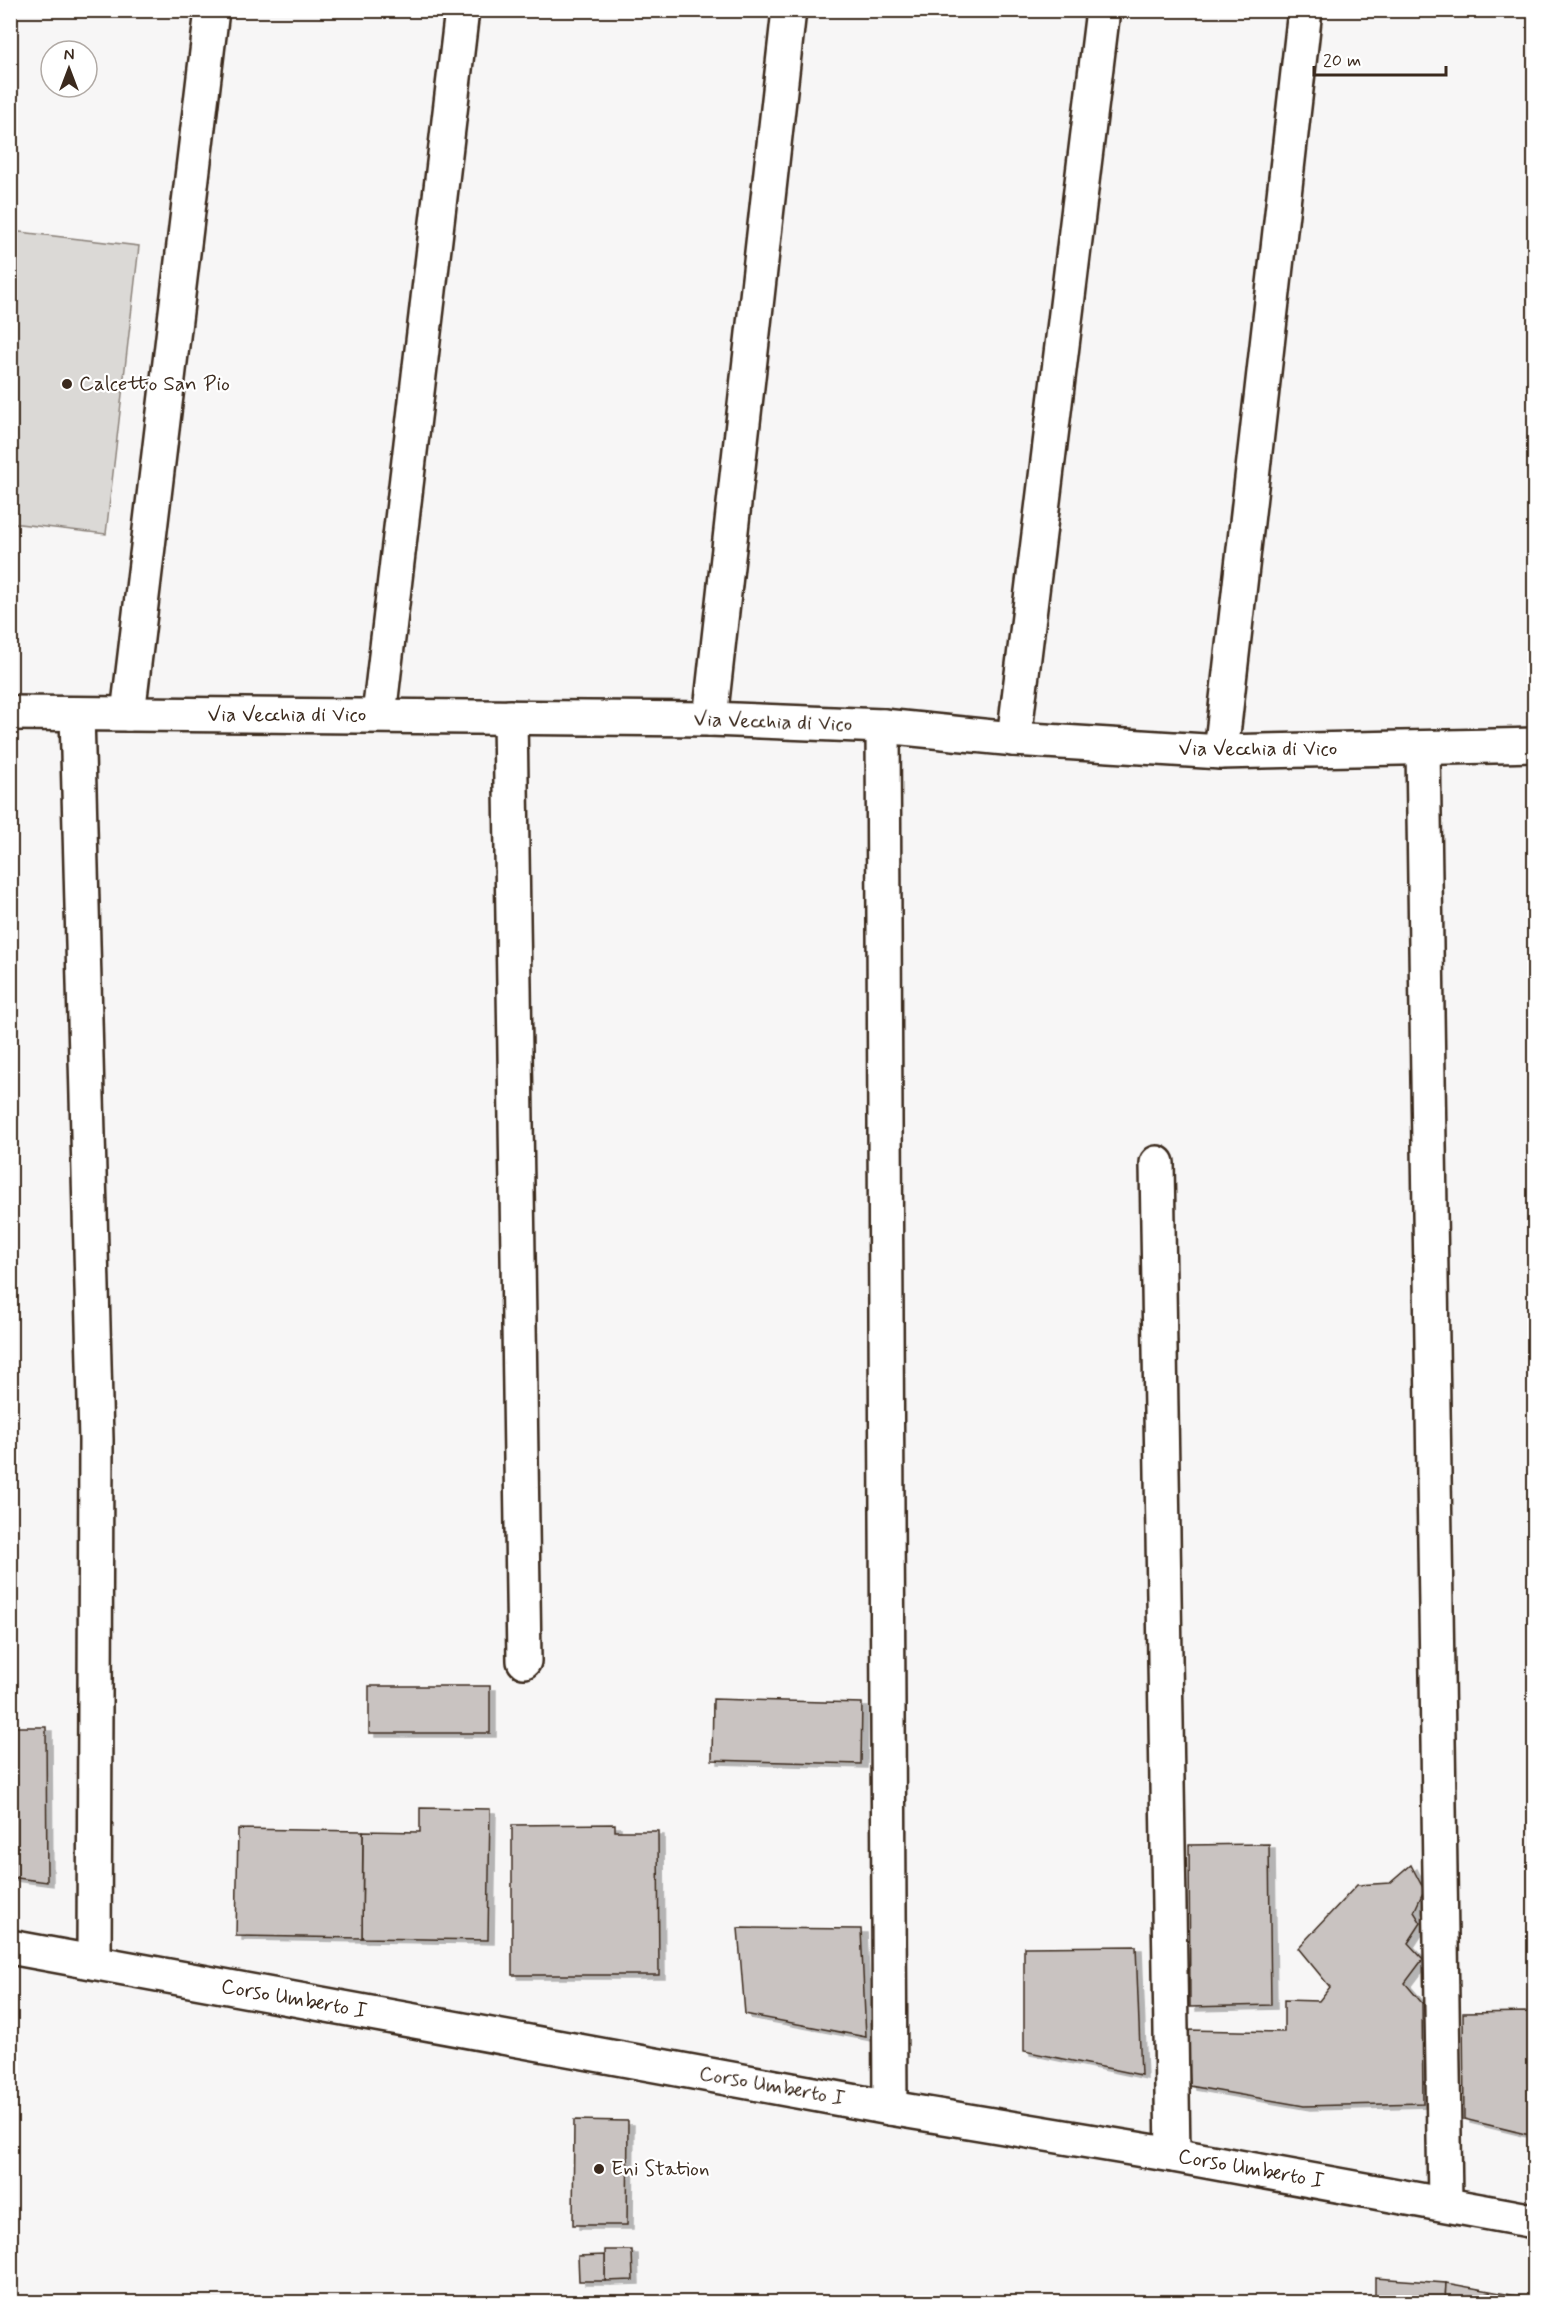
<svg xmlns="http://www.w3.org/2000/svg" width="1545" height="2313" font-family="Mynerve,sans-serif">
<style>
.green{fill:#dbd9d6;stroke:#8b827a;stroke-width:1.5}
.building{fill:#c9c3c1;stroke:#3b2a1e;stroke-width:1.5;filter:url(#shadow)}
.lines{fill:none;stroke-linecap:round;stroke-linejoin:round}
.minor-casing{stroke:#3b2a1e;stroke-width:38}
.tertiary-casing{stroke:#3b2a1e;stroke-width:38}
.minor{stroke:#fff;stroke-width:33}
.tertiary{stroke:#fff;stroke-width:33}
.poi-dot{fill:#3b2a1e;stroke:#fff;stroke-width:2}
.labels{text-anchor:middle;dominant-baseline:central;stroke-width:4.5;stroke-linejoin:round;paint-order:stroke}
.poi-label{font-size:21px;fill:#3b2a1e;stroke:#fff;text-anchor:start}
.street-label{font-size:21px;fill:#3b2a1e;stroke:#fff}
</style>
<defs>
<filter id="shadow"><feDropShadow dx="6" dy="4" stdDeviation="0" flood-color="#0004"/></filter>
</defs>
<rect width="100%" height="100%" fill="#f7f6f6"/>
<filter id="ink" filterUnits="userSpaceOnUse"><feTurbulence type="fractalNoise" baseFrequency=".0167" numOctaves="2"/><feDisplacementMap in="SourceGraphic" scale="12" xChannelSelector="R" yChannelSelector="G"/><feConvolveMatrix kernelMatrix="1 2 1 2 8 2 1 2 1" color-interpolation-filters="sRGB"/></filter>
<g filter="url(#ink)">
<polygon class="green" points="11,231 139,246 106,534 11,523"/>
<g class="building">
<rect x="369" y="1686" width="121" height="47"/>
<polygon points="713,1699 862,1703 861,1764 712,1760"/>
<polygon points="10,1727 46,1727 47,1882 10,1877"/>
<polygon points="420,1808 490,1809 488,1940 362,1938 363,1831 420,1832"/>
<polygon points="615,1824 615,1831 658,1831 659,1975 512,1975 512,1825"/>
<polygon points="238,1829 363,1831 362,1938 236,1936"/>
<polygon points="1269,1844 1271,2005 1190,2007 1189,1845"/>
<polygon points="1411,1865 1424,1890 1414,1912 1421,1923 1408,1943 1423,1959 1405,1983 1422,2003 1423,2103 1304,2106 1190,2086 1187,2030 1284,2032 1284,2000 1319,2001 1330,1987 1298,1948 1357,1885 1390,1883"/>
<polygon points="738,1928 861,1929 866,2037 745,2014"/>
<polygon points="1136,1946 1141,2075 1024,2051 1024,1947"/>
<polygon points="1534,2012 1534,2136 1464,2119 1463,2013"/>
<polygon points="574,2120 628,2121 627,2225 573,2225"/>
<polygon points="605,2250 632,2250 633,2280 605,2281"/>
<polygon points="605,2255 605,2281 579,2281 578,2256"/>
<polygon points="1375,2278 1446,2283 1445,2302 1375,2302"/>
<polygon points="1446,2283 1534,2299 1534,2302 1445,2302"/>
</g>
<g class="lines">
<g class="minor-casing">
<g id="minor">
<polyline points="10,713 710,719 883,726 1014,739 1221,752 1534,745"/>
<polyline points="77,714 96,1440 94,1962"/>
<polyline points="128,714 212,10"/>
<polyline points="379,715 462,10"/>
<polyline points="510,717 524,1661"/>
<polyline points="710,719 789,10"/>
<polyline points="883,726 890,2108"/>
<polyline points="1014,739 1103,10"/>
<polyline points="1423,748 1445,2203"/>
<polyline points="1221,752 1305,10"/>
<polyline points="1157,1163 1173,2155"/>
</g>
</g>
<g class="tertiary-casing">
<polyline id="tertiary" points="10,1947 890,2108 1173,2155 1534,2221"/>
</g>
<use href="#minor" class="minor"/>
<use href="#tertiary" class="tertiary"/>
</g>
</g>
<g class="poi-dot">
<circle cx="67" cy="384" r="6"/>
<circle cx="599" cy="2169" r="6"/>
</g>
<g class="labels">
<g class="poi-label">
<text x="79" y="384">Calcetto San Pio</text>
<text x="611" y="2169">Eni Station</text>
</g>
<g class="street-label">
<text x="287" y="715">Via Vecchia di Vico</text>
<text transform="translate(773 722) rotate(2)">Via Vecchia di Vico</text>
<text x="1258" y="749">Via Vecchia di Vico</text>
<text transform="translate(294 1999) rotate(10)">Corso Umberto I</text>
<text transform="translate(772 2086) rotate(10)">Corso Umberto I</text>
<text transform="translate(1251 2169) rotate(10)">Corso Umberto I</text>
</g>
</g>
<rect width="1545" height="2313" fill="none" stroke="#fff" stroke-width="36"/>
<rect x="18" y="18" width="1509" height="2277" fill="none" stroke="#3b2a1e" stroke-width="2" filter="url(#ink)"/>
<g transform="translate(69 69)"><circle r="28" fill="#ffffff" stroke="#b1aaa5" stroke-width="1.5"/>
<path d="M0-4.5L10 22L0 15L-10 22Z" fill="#3b2a1e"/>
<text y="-9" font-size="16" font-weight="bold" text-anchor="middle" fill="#3b2a1e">N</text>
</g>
<path d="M1314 66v9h132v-9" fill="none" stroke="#3b2a1e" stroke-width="3"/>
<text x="1323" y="66" font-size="18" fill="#3b2a1e" stroke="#ffffff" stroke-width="4.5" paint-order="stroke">20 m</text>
</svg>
